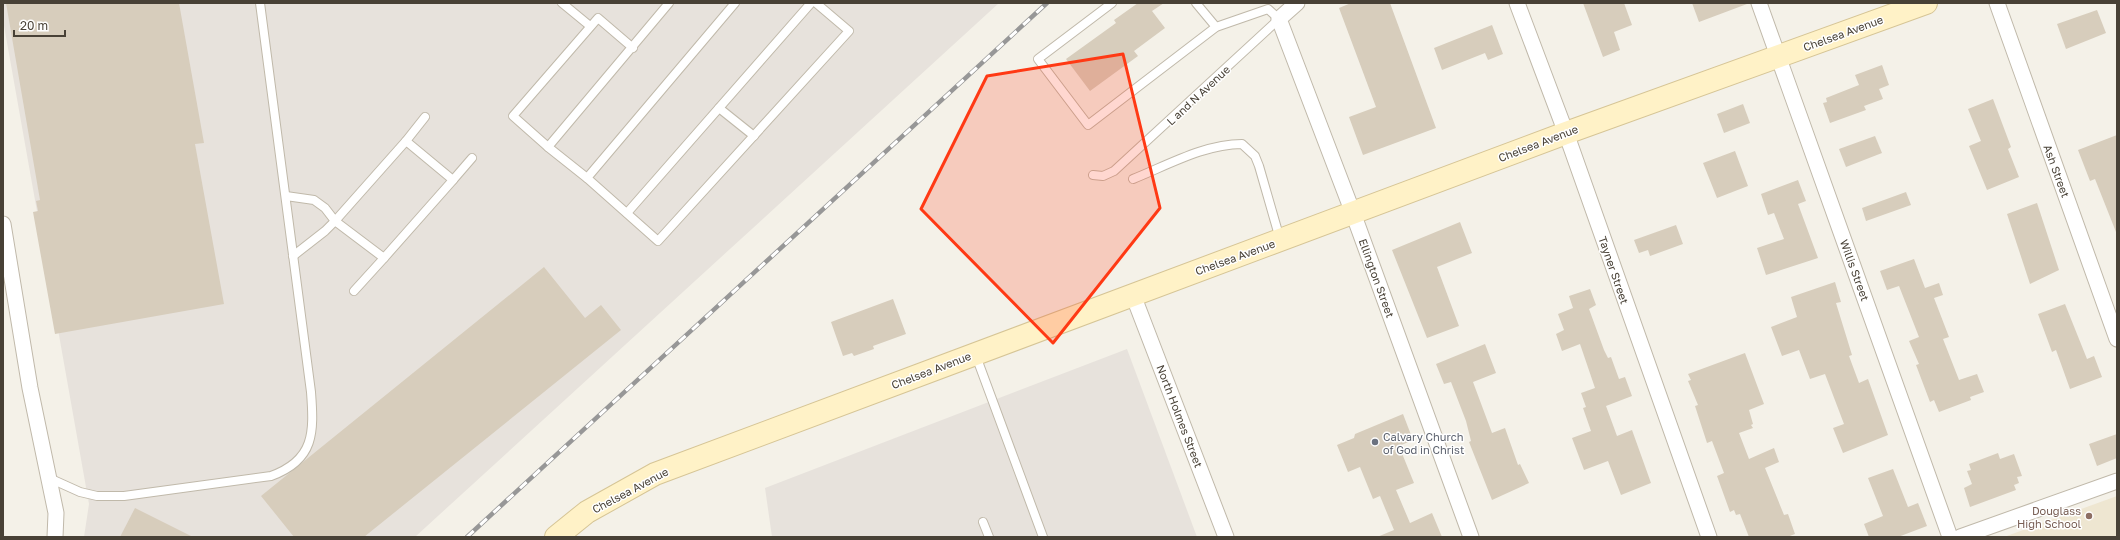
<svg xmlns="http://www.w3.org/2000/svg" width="2120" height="540" font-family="'Golos Text',sans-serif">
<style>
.industrial{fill:#e7e2dc}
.education{fill:#eee6d1}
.building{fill:#d7cdbc}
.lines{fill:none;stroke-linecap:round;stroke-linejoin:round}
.lane-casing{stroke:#c0b9aa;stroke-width:10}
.street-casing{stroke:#c0b9aa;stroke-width:17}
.secondary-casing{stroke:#d6c596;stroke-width:24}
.lane{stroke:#fff;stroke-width:8}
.street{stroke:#fff;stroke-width:15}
.secondary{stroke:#fff2c7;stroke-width:22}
.rail-casing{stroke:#979797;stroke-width:4.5}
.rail{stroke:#fff;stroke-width:3;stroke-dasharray:9;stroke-linecap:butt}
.marked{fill:#ff3914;fill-opacity:0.2;stroke:#ff3914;stroke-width:3;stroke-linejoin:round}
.worship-dot{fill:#6b7280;stroke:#fff;stroke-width:1.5}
.education-dot{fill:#8d6e63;stroke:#fff;stroke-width:1.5}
.labels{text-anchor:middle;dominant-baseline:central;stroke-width:3;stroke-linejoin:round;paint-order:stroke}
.street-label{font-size:11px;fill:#484136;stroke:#fff}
.worship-label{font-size:11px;fill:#5b616d;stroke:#fff;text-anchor:start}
.education-label{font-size:11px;fill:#785e54;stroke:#fff;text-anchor:end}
</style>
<rect width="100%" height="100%" fill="#f4f1e8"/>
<g class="industrial">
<polygon points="3,3 999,3 415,537 84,537 89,504 3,20"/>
<polygon points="1127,349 1197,537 772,537 765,488"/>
</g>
<polygon class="education" points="2117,496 2117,537 2004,537"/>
<g class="building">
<polygon points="6,3 179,3 204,143 195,144 224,304 55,334 33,212 38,211 36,201 40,200"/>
<polygon points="1138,3 1164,3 1152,11 1165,28 1134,51 1138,56 1090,91 1066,59 1116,23 1114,20"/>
<polygon points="1351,3 1390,3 1436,128 1363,155 1349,117 1376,107 1339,8"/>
<polygon points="1583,3 1624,3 1632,25 1614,32 1620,50 1603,57"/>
<polygon points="1692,3 1747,3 1747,4 1699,22"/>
<polygon points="2097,10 2106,33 2066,49 2057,24"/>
<polygon points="1492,25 1503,54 1488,60 1485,53 1442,70 1434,48"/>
<polygon points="1882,65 1889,85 1879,89 1883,99 1864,106 1866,110 1830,123 1823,103 1827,102 1826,98 1859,85 1855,75"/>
<polygon points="1993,99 2011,147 2008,149 2019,177 1987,190 1969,146 1981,141 1968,109"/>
<polygon points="1743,104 1750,123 1724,133 1717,114"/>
<polygon points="2117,135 2117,232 2116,232 2095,179 2090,181 2078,150"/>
<polygon points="1875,136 1882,153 1846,167 1839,149"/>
<polygon points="1735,151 1748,186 1717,198 1703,163"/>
<polygon points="1798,180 1806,201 1798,204 1818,258 1766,275 1757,248 1784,239 1774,213 1768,215 1761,194"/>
<polygon points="1906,192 1911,205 1866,221 1862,208"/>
<polygon points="2037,203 2059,270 2030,284 2007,214"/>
<polygon points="1460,222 1472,253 1437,267 1459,326 1427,338 1392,250"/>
<polygon points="1676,225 1683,244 1650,256 1648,250 1639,253 1634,240"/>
<polygon points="1914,259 1925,288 1939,283 1943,295 1934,298 1949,337 1943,339 1959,380 1977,374 1984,392 1970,397 1971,400 1939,412 1934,400 1930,402 1916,365 1919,364 1909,341 1919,337 1899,286 1887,290 1880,271"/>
<polygon points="544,267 585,318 601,305 621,330 364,537 294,537 261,496"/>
<polygon points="1835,282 1841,302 1836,303 1852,355 1849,356 1859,383 1868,379 1888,435 1843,453 1833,428 1844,424 1825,374 1810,379 1799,350 1782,356 1771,327 1797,317 1791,297"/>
<polygon points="1590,289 1596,305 1589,309 1604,350 1608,358 1611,357 1619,379 1625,377 1632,396 1606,406 1617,436 1632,430 1651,483 1621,495 1608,461 1584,470 1572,438 1591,431 1583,408 1586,407 1581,393 1595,388 1580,344 1562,351 1556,334 1564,330 1558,314 1573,308 1569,296"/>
<polygon points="893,299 906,334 873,346 874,349 854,356 852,353 843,356 831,322"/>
<polygon points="2065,304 2087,359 2094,356 2102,377 2070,389 2056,350 2052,352 2038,314"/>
<polygon points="1485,344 1496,373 1473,382 1492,433 1505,428 1518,465 1520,464 1529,483 1492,500 1469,442 1471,441 1466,421 1451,382 1444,384 1436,364"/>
<polygon points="1745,353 1764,404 1749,410 1753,424 1751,425 1753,428 1739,433 1749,459 1774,448 1779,462 1765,468 1784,515 1788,514 1795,534 1787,537 1749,537 1740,514 1736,515 1734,510 1730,512 1717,476 1724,473 1712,441 1707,443 1695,406 1698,405 1688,381 1691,380 1688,374"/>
<polygon points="1403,414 1413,440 1399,446 1414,483 1396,490 1410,523 1432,513 1442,537 1377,537 1394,530 1380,496 1373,499 1360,467 1348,472 1337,445 1354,438 1355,434"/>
<polygon points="2117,434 2117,458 2097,466 2089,444"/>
<polygon points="1998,453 2000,459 2014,454 2022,476 2017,477 2019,483 2014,485 2016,490 1970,507 1964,488 1972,484 1967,471 1971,470 1969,464"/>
<polygon points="1893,469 1908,507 1918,503 1927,526 1898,537 1869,537 1864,524 1883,516 1868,478"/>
<polygon points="135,508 193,537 120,537"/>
</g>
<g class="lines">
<g class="lane-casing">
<g id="lane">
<polyline points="562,3 590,26"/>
<polyline points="735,3 587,178 658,241 849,31 816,3"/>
<polyline points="1196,3 1216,27"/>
<polyline points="633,48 598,18 513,116 548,147 669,3"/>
<polyline points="719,108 754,136"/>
<polyline points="406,141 425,117"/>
<polyline points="548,147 587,178"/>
<polyline points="1093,175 1103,176 1114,171 1279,19 1268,9 1216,27 1088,125 1038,59 1112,3"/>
<path d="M1133 179C1168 165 1205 144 1242 144L1255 156 1259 166 1280 239"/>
<polyline points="453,180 472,158"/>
<polyline points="286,196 314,200 325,208 335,221 384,258 453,180 406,141 335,221 325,231 293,256"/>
<polyline points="627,213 811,3"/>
<polyline points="354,291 384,258"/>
<polyline points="976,356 1043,537"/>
<path d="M49 478 80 492 97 496H124L271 476C315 460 314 432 311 392L260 3"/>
<polyline points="983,522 989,537"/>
</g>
</g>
<g class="street-casing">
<g id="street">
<polyline points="1297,3 1279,19 1353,213 1471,537"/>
<polyline points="1517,3 1566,133 1709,537"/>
<polyline points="1759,3 1950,537"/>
<polyline points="1997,3 2117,339"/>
<polyline points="3,224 30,388 56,513 55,537"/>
<polyline points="1133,295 1226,537"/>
<polyline points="1960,537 2117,481"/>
</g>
</g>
<g class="secondary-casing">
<polyline id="secondary" points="556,537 587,512 655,474 1566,133 1926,3"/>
</g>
<use href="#lane" class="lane"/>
<use href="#street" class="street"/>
<use href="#secondary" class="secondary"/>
<g class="rail-casing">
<polyline id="rail" points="467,537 1047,3"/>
</g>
<use href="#rail" class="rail"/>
</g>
<path class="marked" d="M1123 54 1160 208 1053 343 921 209 987 76Z"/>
<circle class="worship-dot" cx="1375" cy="442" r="4"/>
<circle class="education-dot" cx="2089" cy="516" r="4"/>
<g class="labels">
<g class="street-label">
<text transform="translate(1843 33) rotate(-20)">Chelsea Avenue</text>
<text transform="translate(1198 95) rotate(-43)">L and N Avenue</text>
<text transform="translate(1538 143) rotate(-21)">Chelsea Avenue</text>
<text transform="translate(2057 171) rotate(70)">Ash Street</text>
<text transform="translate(1235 257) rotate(-20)">Chelsea Avenue</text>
<text transform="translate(1614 270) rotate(71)">Tayner Street</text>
<text transform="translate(1855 270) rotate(70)">Willis Street</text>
<text transform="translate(1377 278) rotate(70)">Ellington Street</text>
<text transform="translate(931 370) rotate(-21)">Chelsea Avenue</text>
<text transform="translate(1180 416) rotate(69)">North Holmes Street</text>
<text transform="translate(630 490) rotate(-28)">Chelsea Avenue</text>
</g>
<g class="worship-label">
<text x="1383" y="436">Calvary Church<tspan x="1383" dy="13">of God in Christ</tspan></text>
</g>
<g class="education-label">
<text x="2081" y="510">Douglass<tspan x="2081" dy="13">High School</tspan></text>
</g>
</g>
<rect width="2120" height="540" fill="none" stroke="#484136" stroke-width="8"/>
<path d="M14 30v6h51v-6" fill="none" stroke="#484136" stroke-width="2"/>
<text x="20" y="30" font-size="12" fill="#484136" stroke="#ffffff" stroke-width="3" paint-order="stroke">20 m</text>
</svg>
